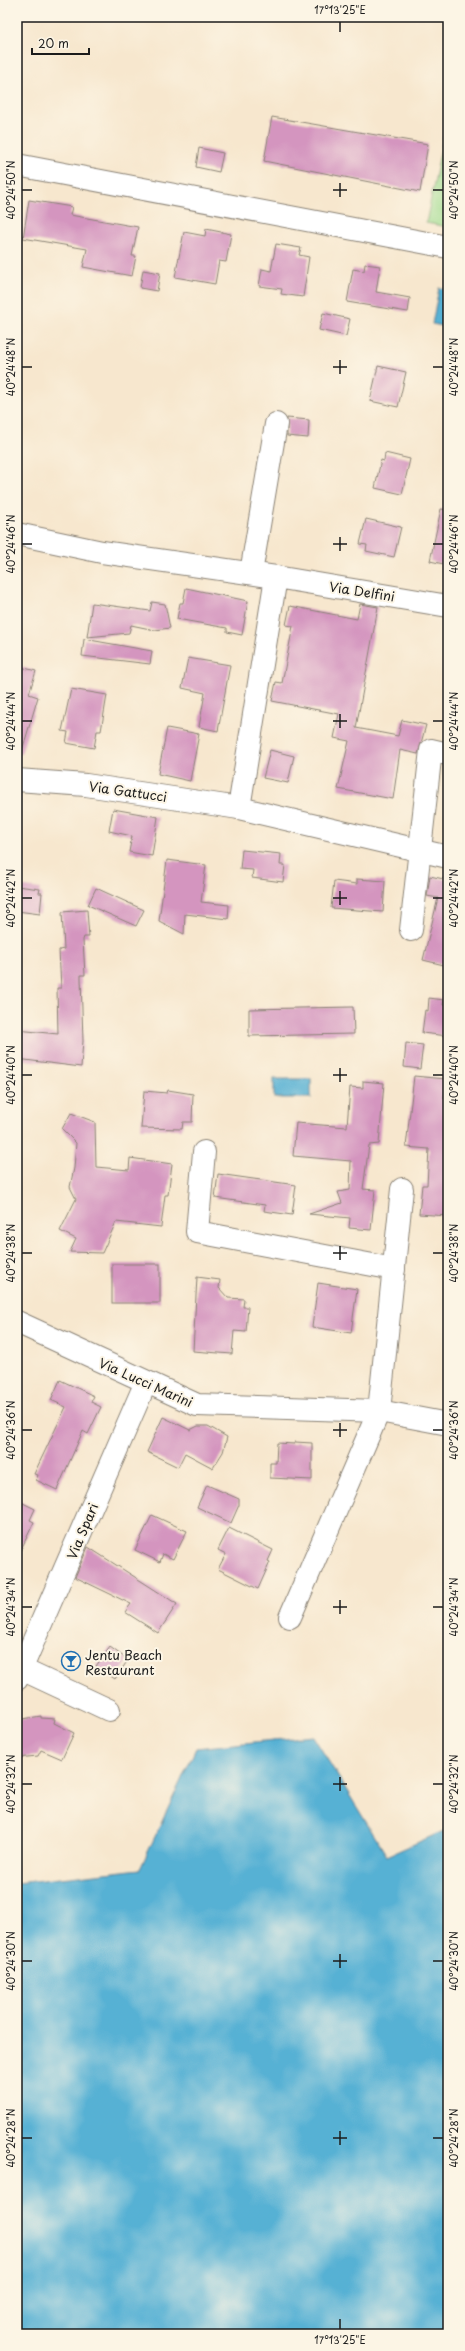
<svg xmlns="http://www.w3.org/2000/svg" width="465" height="2351" font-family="'Playpen Sans',sans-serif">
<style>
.green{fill:#a1dc90;stroke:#5e7c56}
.water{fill:#56b1d4;stroke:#396678}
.building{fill:#d495bf}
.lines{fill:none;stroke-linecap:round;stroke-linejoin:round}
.minor-casing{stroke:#8a8275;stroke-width:24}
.minor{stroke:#fff;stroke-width:22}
.ticks{fill:none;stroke:#1c1c1c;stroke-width:1.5}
.labels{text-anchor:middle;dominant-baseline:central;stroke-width:4;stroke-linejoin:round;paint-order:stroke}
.street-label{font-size:13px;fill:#1c1c1c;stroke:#fcf5e5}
.poi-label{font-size:13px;fill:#1c1c1c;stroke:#fcf5e5;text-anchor:start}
.neatline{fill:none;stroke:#1c1c1c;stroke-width:1.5}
.ticks-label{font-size:10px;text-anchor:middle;fill:#1c1c1c}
</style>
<rect width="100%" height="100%" fill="#fcf5e5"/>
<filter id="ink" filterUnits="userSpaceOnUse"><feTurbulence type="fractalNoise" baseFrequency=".025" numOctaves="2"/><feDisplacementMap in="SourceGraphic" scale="8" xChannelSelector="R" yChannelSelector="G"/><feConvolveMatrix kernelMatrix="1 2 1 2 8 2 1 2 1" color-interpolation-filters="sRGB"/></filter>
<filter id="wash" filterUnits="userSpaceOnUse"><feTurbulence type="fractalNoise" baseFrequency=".012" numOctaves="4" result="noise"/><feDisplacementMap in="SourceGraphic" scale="16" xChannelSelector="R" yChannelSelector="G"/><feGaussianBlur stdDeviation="0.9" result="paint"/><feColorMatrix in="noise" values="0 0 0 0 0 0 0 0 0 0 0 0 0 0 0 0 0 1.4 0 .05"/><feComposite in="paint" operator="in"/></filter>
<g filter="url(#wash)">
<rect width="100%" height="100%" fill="#f7e7ce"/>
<polygon class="green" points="444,134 448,135 448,227 426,223"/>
<g class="water">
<polygon points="439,288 448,290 448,327 432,324"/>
<rect x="274" y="1079" width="37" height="19"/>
<polygon points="313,1736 387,1856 448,1829 448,2334 17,2334 17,1883 140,1869 196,1748"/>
</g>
<g id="blocks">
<g class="building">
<polygon points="272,117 428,144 420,192 264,161"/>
<polygon points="199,148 223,153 219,172 196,167"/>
<polygon points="29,200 72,207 70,215 138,227 132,256 136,256 132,276 83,267 87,249 23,238"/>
<polygon points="206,229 231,234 226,262 219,261 215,284 175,277 184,232 205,236"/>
<polygon points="276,244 301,248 299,255 309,257 303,297 281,294 282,289 259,286 262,269 271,271"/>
<polygon points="365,264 380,266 376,292 410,298 408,312 347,302 353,269 364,271"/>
<polygon points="143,270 160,273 157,291 140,288"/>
<polygon points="323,313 350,319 346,336 319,330"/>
<polygon points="378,366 406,372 398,407 370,401"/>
<polygon points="287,418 309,420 308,438 287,436"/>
<polygon points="385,453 410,459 402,494 375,488 381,460 384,461"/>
<polygon points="441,509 448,510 448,565 430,561"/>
<polygon points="366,519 401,527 394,557 366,551 367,545 360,544"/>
<polygon points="186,588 248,601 242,635 227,632 227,628 177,619 180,603 183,603"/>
<polygon points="152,602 165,604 170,628 155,630 131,625 129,633 87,637 92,603 150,611"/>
<polygon points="360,604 378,607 356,728 398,736 402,720 426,725 418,754 400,750 393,799 338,789 349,741 334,738 339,714 272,701 276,682 282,683 293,626 286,625 290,606 357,619"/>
<polygon points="84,639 152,651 150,664 82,656"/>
<polygon points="188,658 230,665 218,731 199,727 205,693 182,688"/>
<polygon points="17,666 36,671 29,694 38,697 21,754 17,754"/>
<polygon points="71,689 107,695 101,731 97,731 94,748 66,743 68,732 62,731"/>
<polygon points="167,728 199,734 190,781 158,774"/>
<polygon points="270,750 294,756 288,783 263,778"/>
<polygon points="113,809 158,817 152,856 129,852 132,836 109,831"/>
<polygon points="242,850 281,854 280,865 285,865 283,882 252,878 253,870 240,869"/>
<polygon points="167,860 206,865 201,902 229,905 228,919 185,914 184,934 159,921"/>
<polygon points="430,876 448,880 448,966 423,960 438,898 427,896"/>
<polygon points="357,879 385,881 383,912 331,908 334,881 357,884"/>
<polygon points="17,886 40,889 39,893 42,893 40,914 17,911"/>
<polygon points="96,888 144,910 136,926 88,905"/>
<polygon points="87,910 89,937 84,937 83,940 85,975 81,975 81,978 83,1041 81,1067 17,1059 17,1030 58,1034 57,988 61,988 59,950 64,949 62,912"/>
<polygon points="429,998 444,1000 443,1005 448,1006 448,1036 422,1033 425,1010 428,1011"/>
<polygon points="353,1007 354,1034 249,1036 249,1009"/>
<polygon points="406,1043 423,1045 420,1069 404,1067"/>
<polygon points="414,1076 446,1079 444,1098 448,1098 448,1216 419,1214 422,1185 427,1185 429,1149 406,1147"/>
<polygon points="363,1081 384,1083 379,1144 369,1145 363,1189 375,1190 371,1230 349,1228 350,1218 309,1214 342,1203 338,1192 350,1190 351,1161 293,1156 296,1123 347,1127 350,1087 363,1088"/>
<polygon points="168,1090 193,1094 192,1122 183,1122 182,1129 141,1128 144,1091 167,1093"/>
<polygon points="71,1113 95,1122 96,1167 129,1170 130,1158 172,1164 168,1195 165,1195 161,1227 116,1222 102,1253 70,1252 76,1239 60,1231 76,1199 70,1187 74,1168 76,1143 62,1129"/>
<polygon points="218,1174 296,1185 292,1215 264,1211 265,1205 215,1198"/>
<rect x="112" y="1264" width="48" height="39"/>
<polygon points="197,1277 220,1280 219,1288 228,1298 244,1299 243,1307 248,1307 246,1332 234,1331 232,1354 193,1351"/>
<polygon points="318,1283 357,1289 351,1333 312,1327"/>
<polygon points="60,1380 94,1396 91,1402 101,1407 88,1434 83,1431 57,1490 36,1480 38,1475 34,1474 66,1407 51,1400"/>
<polygon points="163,1417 190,1430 198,1426 208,1426 227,1437 223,1452 213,1468 185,1453 178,1467 147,1452"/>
<polygon points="295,1442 312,1443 312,1480 270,1478 270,1463 276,1463 277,1443 295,1444"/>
<polygon points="207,1485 239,1499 239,1505 231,1523 197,1507"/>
<polygon points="17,1500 35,1509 30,1520 34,1522 17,1558"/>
<polygon points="152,1515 187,1531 173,1559 163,1554 160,1562 135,1550"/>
<polygon points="229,1528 273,1550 268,1561 270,1562 258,1589 218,1569 226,1554 218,1550"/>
<polygon points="88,1547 177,1604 158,1633 125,1612 131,1604 75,1577"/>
<polygon points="110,1647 128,1660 115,1679 96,1666"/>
<polygon points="41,1716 41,1718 55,1719 54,1723 74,1733 62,1759 41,1750 38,1756 17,1758 17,1720"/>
</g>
</g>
</g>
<g filter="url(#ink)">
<use href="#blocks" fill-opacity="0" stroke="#8a8275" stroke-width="1"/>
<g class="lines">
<g class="minor-casing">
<g id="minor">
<polyline points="17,165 448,247"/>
<polyline points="17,534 102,552 276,577 448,606"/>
<polyline points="251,573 276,424"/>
<polyline points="17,780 86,785 239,808 448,857"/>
<polyline points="239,808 276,577"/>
<polyline points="411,930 431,750 448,754"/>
<polyline points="204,1152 197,1232 394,1269"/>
<polyline points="17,1322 197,1405 379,1411 448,1424"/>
<polyline points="290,1617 379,1411 402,1189"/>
<polyline points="17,1667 109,1710"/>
<polyline points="17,1679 146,1382"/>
</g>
</g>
<use href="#minor" class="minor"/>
</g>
</g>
<path class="ticks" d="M340 22V32M340 183V197M22 190H32M333 190H347M433 190H443M340 360V374M22 367H32M333 367H347M433 367H443M340 537V551M22 544H32M333 544H347M433 544H443M340 714V728M22 721H32M333 721H347M433 721H443M340 891V905M22 898H32M333 898H347M433 898H443M340 1068V1082M22 1075H32M333 1075H347M433 1075H443M340 1246V1260M22 1253H32M333 1253H347M433 1253H443M340 1423V1437M22 1430H32M333 1430H347M433 1430H443M340 1600V1614M22 1607H32M333 1607H347M433 1607H443M340 1777V1791M22 1784H32M333 1784H347M433 1784H443M340 1954V1968M22 1961H32M333 1961H347M433 1961H443M340 2131V2145M22 2138H32M333 2138H347M433 2138H443M340 2319V2329"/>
<defs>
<g id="bar-ring" transform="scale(1)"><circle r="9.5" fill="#fcf5e5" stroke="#1f6fb2" stroke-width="1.5"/><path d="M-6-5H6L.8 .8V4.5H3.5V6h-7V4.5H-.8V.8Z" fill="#1f6fb2"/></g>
</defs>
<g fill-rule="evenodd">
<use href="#bar-ring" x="71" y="1661"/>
</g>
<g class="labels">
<g class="street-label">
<text transform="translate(362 591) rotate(9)">Via Delfini</text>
<text transform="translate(128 791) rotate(8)">Via Gattucci</text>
<text transform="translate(146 1382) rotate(24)">Via Lucci Marini</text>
<text transform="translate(82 1531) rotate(-67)">Via Spari</text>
</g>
<g class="poi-label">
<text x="85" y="1654">Jentu Beach<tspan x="85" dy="15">Restaurant</tspan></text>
</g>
</g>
<rect width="465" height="2351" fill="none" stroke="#fcf5e5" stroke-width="44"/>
<path d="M32 48v6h57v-6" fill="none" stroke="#1c1c1c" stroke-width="2"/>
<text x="38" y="48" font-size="12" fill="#1c1c1c" stroke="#fcf5e5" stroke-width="3" paint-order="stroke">20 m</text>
<rect x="22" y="22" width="421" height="2307" class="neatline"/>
<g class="ticks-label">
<text x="340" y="14">17°13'25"E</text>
<text transform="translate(11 190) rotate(-90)" y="4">40°24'50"N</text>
<text transform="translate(454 190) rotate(-90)" y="4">40°24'50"N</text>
<text transform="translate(11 367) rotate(-90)" y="4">40°24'48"N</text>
<text transform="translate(454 367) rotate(-90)" y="4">40°24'48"N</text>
<text transform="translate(11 544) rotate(-90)" y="4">40°24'46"N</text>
<text transform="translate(454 544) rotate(-90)" y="4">40°24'46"N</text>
<text transform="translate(11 721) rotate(-90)" y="4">40°24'44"N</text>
<text transform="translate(454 721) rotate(-90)" y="4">40°24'44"N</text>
<text transform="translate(11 898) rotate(-90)" y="4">40°24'42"N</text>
<text transform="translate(454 898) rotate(-90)" y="4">40°24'42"N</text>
<text transform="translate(11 1075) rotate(-90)" y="4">40°24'40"N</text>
<text transform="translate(454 1075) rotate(-90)" y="4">40°24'40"N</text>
<text transform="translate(11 1253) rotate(-90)" y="4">40°24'38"N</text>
<text transform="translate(454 1253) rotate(-90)" y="4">40°24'38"N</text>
<text transform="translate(11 1430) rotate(-90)" y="4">40°24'36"N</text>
<text transform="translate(454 1430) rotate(-90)" y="4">40°24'36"N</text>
<text transform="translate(11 1607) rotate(-90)" y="4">40°24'34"N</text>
<text transform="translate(454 1607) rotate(-90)" y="4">40°24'34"N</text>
<text transform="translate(11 1784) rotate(-90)" y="4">40°24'32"N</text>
<text transform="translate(454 1784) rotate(-90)" y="4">40°24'32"N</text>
<text transform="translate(11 1961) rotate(-90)" y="4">40°24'30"N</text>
<text transform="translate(454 1961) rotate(-90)" y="4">40°24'30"N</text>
<text transform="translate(11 2138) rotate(-90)" y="4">40°24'28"N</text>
<text transform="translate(454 2138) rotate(-90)" y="4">40°24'28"N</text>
<text x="340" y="2344">17°13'25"E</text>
</g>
</svg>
